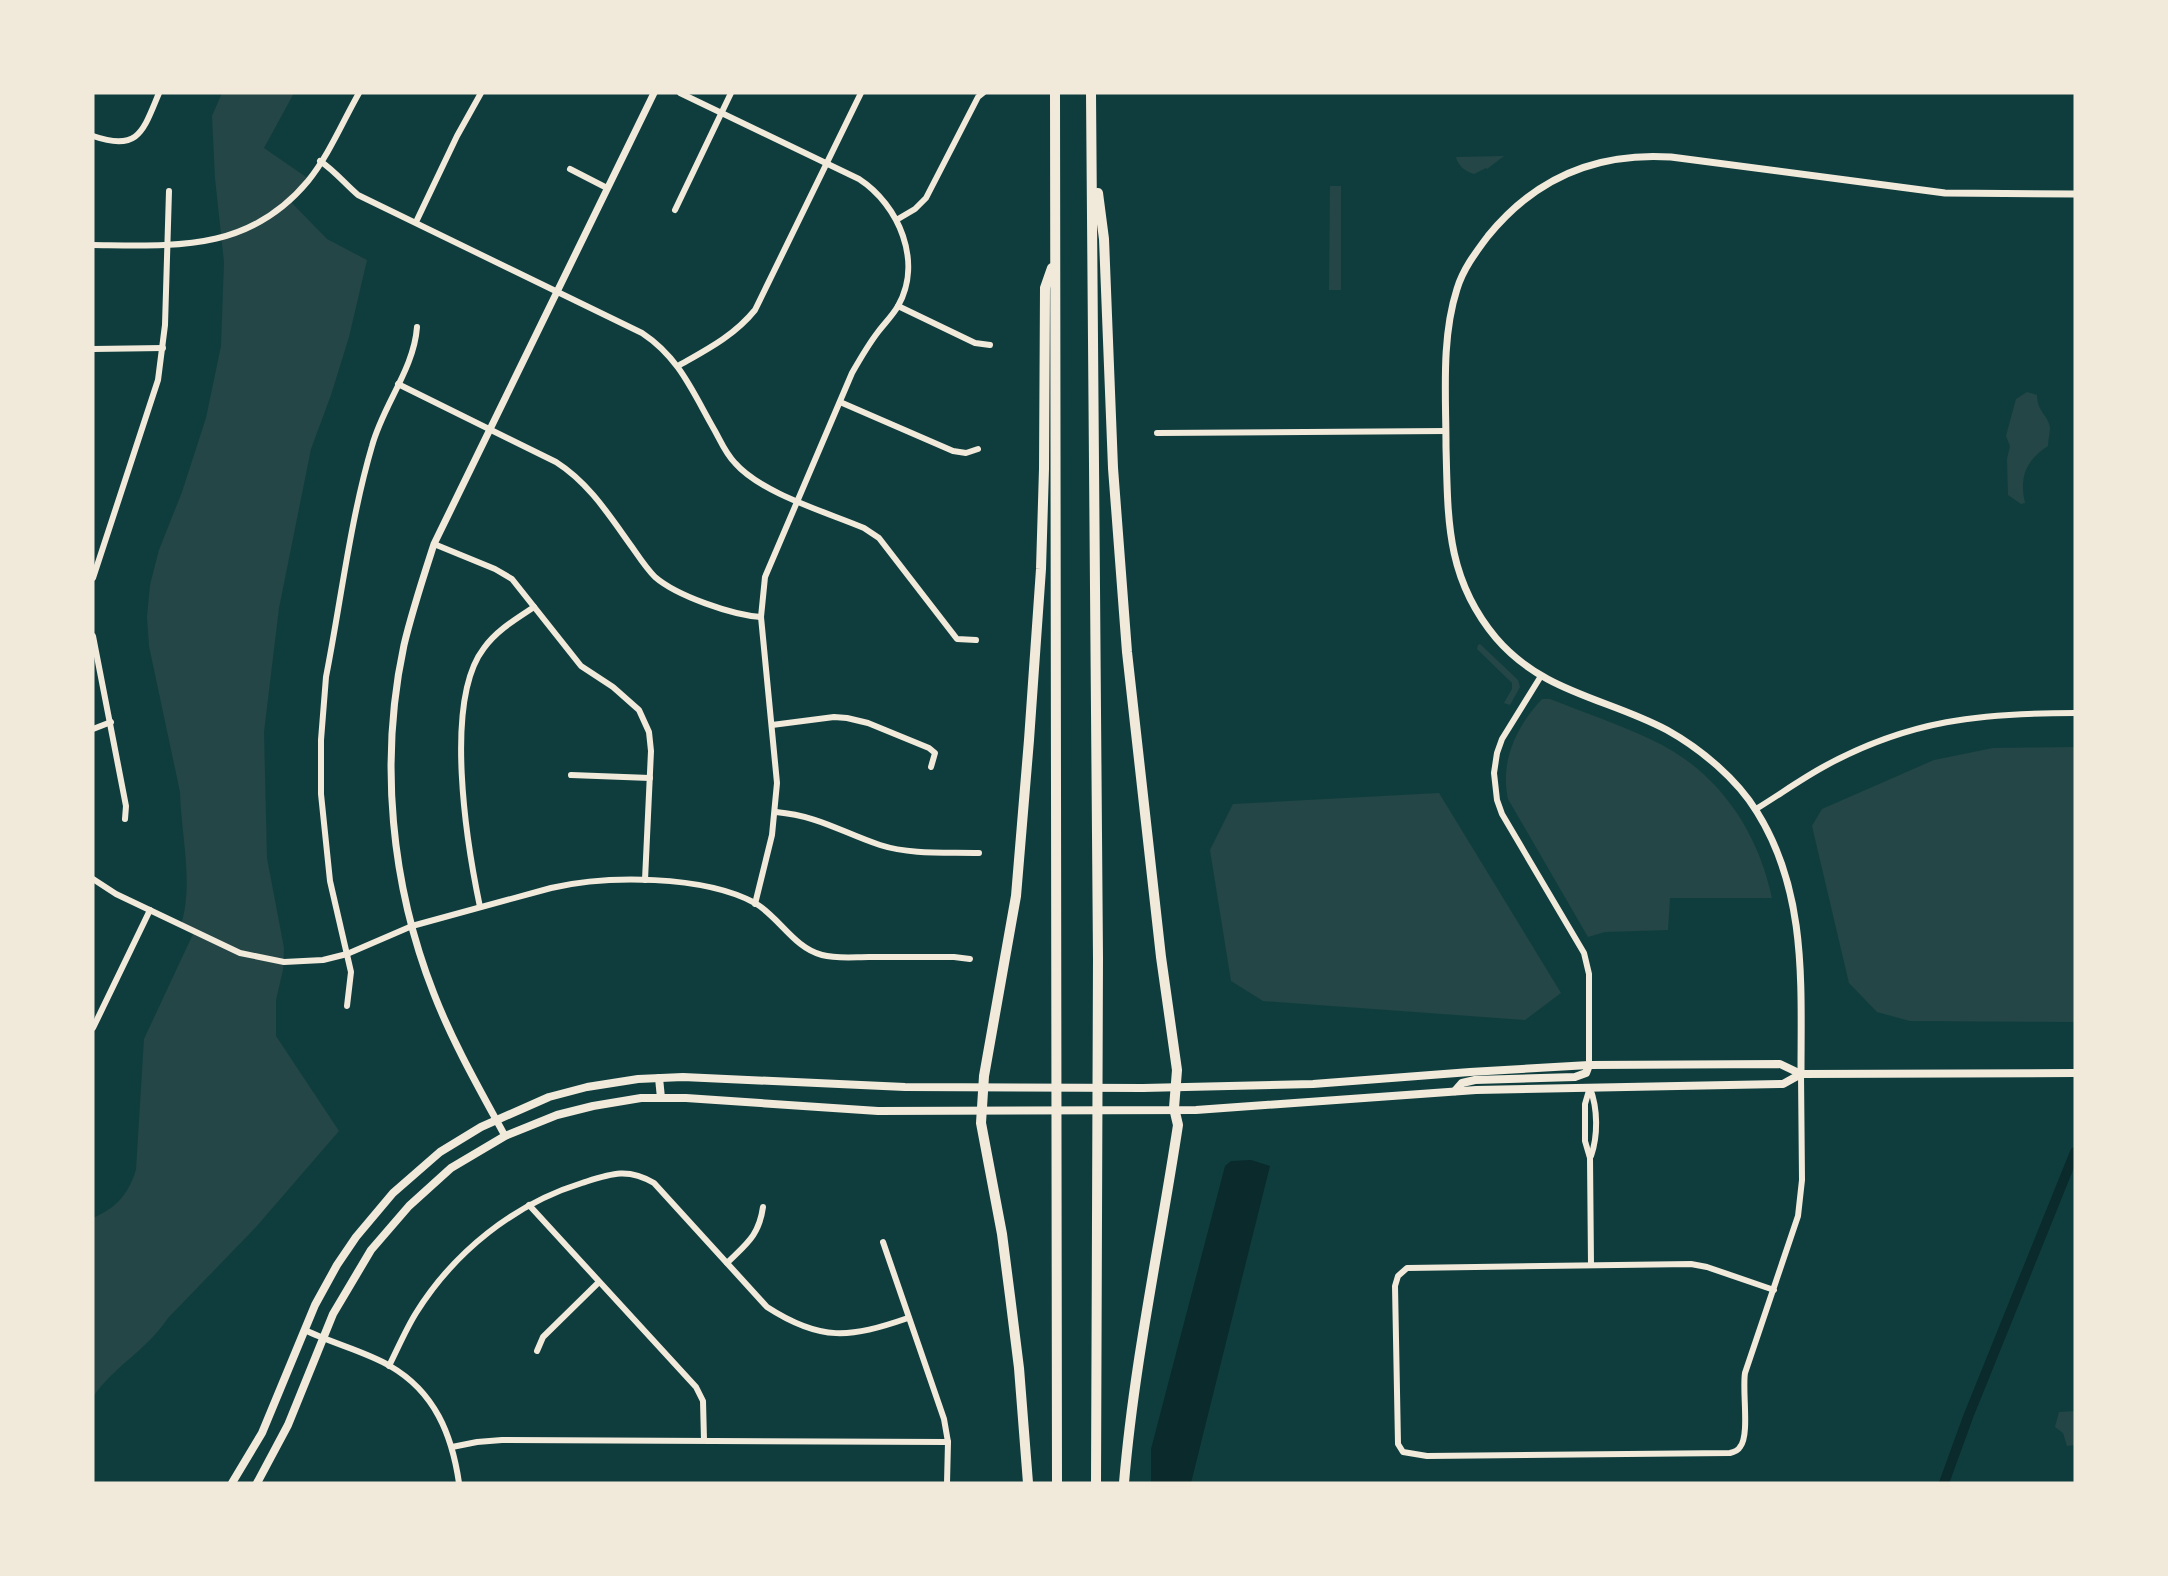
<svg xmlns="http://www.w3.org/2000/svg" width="2168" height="1576" font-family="Poppins,sans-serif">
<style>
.green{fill:#244646}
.water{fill:#0a2a2b}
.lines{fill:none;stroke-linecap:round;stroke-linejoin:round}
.canal{stroke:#0a2a2b;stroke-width:10}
.minor{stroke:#f1e9da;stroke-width:6}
.tertiary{stroke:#f1e9da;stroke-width:7}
.secondary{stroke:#f1e9da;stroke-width:8}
.motorway{stroke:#f1e9da;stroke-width:10}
</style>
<rect width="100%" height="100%" fill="#0f3d3e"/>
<g class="green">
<path d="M222 93H294L264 148 309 179 290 201 327 239 367 260 349 337 331 395 311 449 279 608 264 732 267 858 284 948 283 970 276 1000V1036L339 1131 256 1227 168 1318C147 1350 114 1366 93 1397V1218C116 1208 128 1195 136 1170L144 1039 194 932 181 925C194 883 181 835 180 792L149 646 147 617 150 585 159 550 182 492 206 418 221 346 224 262 215 178 212 116Z"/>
<path d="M1504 156 1487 169 1486 168 1474 174C1464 171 1458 165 1456 157Z"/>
<polygon points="1330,186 1341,186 1341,290 1329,290"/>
<path d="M2027 392 2037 395C2037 412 2049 416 2050 428 2050 433 2048 440 2048 446 2026 460 2019 477 2025 503L2021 504 2008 495 2007 459 2010 446 2006 436 2016 399Z"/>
<polygon points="1480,644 1518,680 1520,687 1510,705 1504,703 1512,689 1512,683 1477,649 1478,645"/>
<path d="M1542 699H1550C1583 712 1618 724 1650 739 1716 769 1757 828 1772 898H1670L1668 930 1605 932 1588 937 1508 799C1500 761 1516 727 1542 699Z"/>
<polygon points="2075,747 2075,1022 1910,1021 1877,1012 1849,983 1812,826 1822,809 1934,760 1993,748"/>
<polygon points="1439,793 1561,993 1525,1020 1263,1001 1231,981 1210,850 1233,804"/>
<polygon points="2075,1411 2075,1445 2067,1446 2063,1433 2055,1427 2059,1412"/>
</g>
<polygon class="water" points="1251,1160 1270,1166 1191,1483 1151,1483 1151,1449 1225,1166 1231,1161"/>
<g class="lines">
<polyline class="canal" points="1944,1483 1968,1417 2075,1152"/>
<g class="minor">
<path d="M680 93 859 179C899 205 923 262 898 306 893 315 884 324 878 332 868 345 860 359 852 373L765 577 761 617 777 783 772 835 755 904"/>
<path d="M93 136C139 152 143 131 159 93"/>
<path d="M320 161C335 171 345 184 358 195L642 333C680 358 693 393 715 431 721 442 726 454 735 463 761 493 826 512 864 528L879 538 957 639 976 640"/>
<polyline points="570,169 607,188"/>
<polyline points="675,210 731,93"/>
<polyline points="898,219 915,209 926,198 978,97 983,93"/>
<polyline points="416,222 457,136 481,93"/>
<path d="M93 245C176 246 249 252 308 181 329 155 343 121 359 93"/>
<polyline points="898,306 975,343 990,345"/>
<polyline points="93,349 163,348"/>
<path d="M678 366C706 350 734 336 755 310L861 93"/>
<path d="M398 384 556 462C589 483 609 515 632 547 639 557 646 568 655 577 677 596 732 615 761 617"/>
<polyline points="840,402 953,451 966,453 978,449"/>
<polyline points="1157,433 1446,431"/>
<polyline points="434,544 495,569 512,579 581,666 613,687 639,710 649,732 651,751 645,880"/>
<polyline points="93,578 158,380 165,325 169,191"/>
<polyline points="93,636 126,806 125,819"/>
<polyline points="1541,676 1502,739 1497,753 1494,773 1497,800 1502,814 1584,953 1589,974 1589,1065"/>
<polyline points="772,725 834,717 847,718 868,723 929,748 935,753 931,767"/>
<polyline points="93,729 111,722"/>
<polyline points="571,775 650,778"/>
<path d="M1756 809C1779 795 1801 779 1825 766 1909 720 1981 713 2075 713"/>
<path d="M776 812C819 816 841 832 880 845 911 855 947 852 979 853"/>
<path d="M93 879 116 894 240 953 284 962 323 960 347 954 412 926 551 888C607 875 703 875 755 903 779 917 794 948 822 955 837 959 854 957 869 957 898 957 926 957 954 957L970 959"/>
<path d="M480 907C467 845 443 701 484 648 497 630 516 619 534 607"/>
<path d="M347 1006 351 972 330 881 321 794V740L326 677C341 601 350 521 372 446 383 405 414 369 417 327"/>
<polyline points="93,1028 150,910"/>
<polyline points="1590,1087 1585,1104 1585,1141 1590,1158 1591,1265"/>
<path d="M1590 1088C1598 1109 1598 1136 1591 1156"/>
<polyline points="529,1205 696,1387 703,1401 704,1440"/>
<polyline points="883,1242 944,1419 948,1442 947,1483"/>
<path d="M727 1263C746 1244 759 1236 763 1207"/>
<path d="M1774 1290 1707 1267 1691 1264 1407 1268 1398 1276 1395 1286 1398 1444 1403 1452 1427 1456 1730 1453C1734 1452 1738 1451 1740 1447 1750 1435 1742 1391 1745 1373L1798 1216 1802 1180 1801 1074"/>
<path d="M305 1330C331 1343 367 1352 390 1366 435 1392 452 1435 459 1483"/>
<polyline points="537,1351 543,1337 599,1282"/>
<path d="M389 1366C398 1348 406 1329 416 1313 454 1252 514 1204 582 1183 610 1174 627 1167 654 1183L767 1307C821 1342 850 1338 908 1318"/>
<polyline points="452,1447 477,1442 502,1440 948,1442"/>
</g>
<g class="tertiary">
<path d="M1801 1074C1801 983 1807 892 1757 812 1737 779 1701 749 1667 730 1607 698 1543 693 1496 638 1446 578 1448 520 1446 447 1446 395 1441 339 1457 289 1463 269 1476 252 1488 236 1535 178 1596 152 1671 157L1945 193 2075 194"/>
<path d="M505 1136C480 1090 453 1043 434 994 391 885 379 761 404 645 412 611 423 578 434 544L654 93"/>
</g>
<g class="secondary">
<polyline points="659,1078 661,1098"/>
<polyline points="1455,1091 1462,1083 1475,1080 1575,1077 1586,1073 1589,1065"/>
<polyline points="232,1483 262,1433 315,1305 337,1265 356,1237 393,1193 440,1152 481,1127 549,1097 587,1087 638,1079 683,1077 905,1087 1143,1088 1313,1084 1470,1072 1589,1065 1780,1064 1801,1074 2075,1073"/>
<polyline points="257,1483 288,1425 333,1314 371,1250 409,1206 451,1168 505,1136 557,1115 593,1106 641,1098 686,1098 878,1111 1196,1110 1476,1090 1783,1084 1801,1074"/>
</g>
<g class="motorway">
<polyline points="1055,93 1057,1483"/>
<polyline points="1091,93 1098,958 1096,1483"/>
<path d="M1098 193 1104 239 1113 468 1127 652 1161 957 1177 1070 1174 1108 1178 1125C1160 1244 1134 1363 1124 1483"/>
<polyline points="1028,1483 1019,1368 1010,1296 1002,1234 981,1123 984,1076 1016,896 1029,740 1041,569 1044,469 1045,288 1052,268"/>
</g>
</g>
<rect width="2168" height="1576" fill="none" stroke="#f1e9da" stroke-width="189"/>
</svg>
